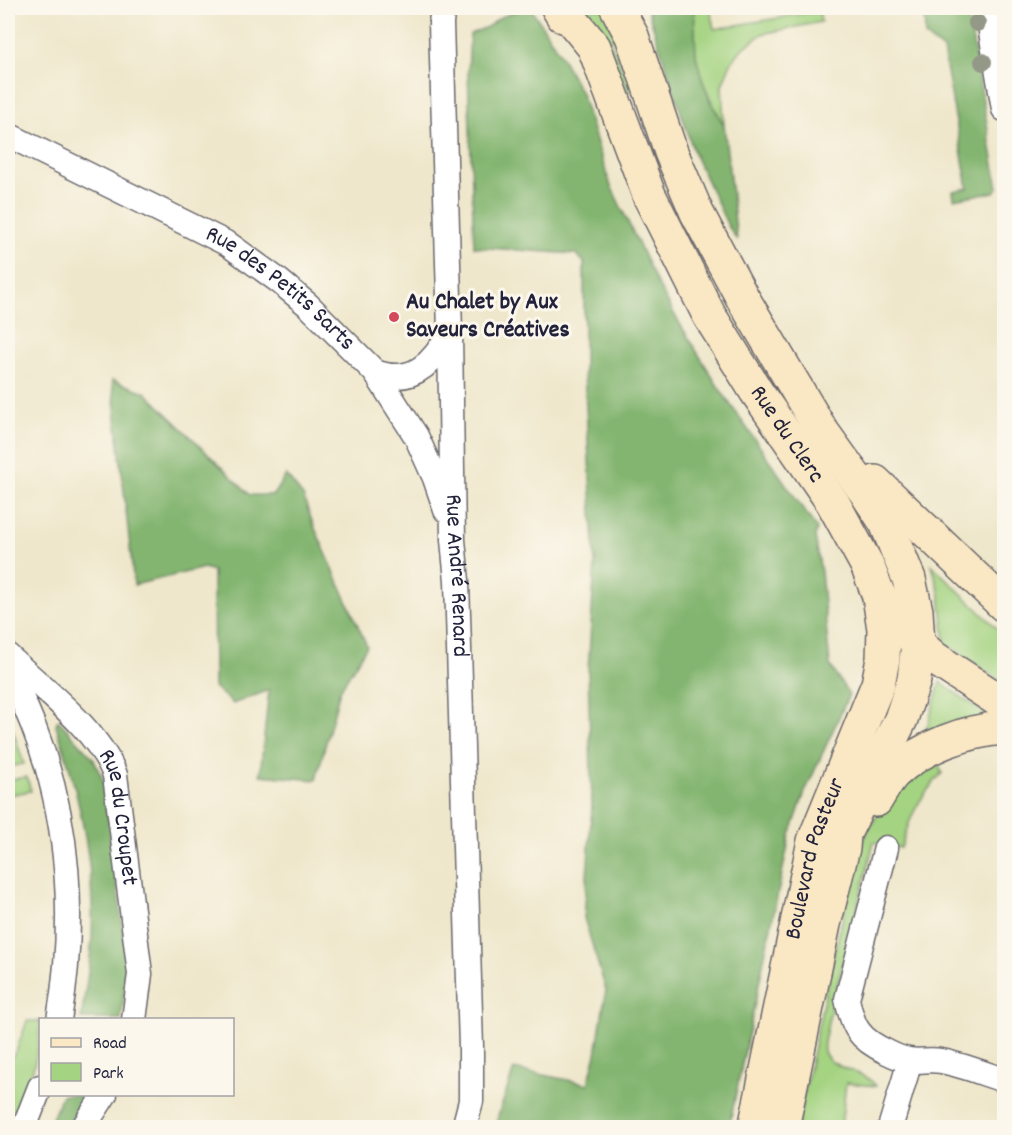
<svg xmlns="http://www.w3.org/2000/svg" width="1012" height="1135" font-family="Dekko,sans-serif">
<style>
.green{fill:#a4d381;stroke:#637a5e;stroke-width:1.5}
.forest{fill:#83b56f;stroke:#526c55;stroke-width:1.5}
.lines{fill:none;stroke-linecap:round;stroke-linejoin:round}
.street-casing{stroke:#6a676d;stroke-width:27}
.secondary-casing{stroke:#6a676d;stroke-width:36}
.street{stroke:#fff;stroke-width:24}
.secondary{stroke:#fae7c3;stroke-width:33}
.tree{fill:#949887}
.poi-dot{fill:#d1495b;stroke:#fbf7ec;stroke-width:2}
.labels{text-anchor:middle;dominant-baseline:central;stroke-width:6;stroke-linejoin:round;paint-order:stroke}
.street-label{font-size:24px;fill:#22223b;stroke:#fbf7ec}
.poi-label{font-size:24px;font-weight:bold;fill:#22223b;stroke:#fbf7ec;text-anchor:start}
</style>
<rect width="100%" height="100%" fill="#fbf7ec"/>
<filter id="ink" filterUnits="userSpaceOnUse"><feTurbulence type="fractalNoise" baseFrequency=".0167" numOctaves="2"/><feDisplacementMap in="SourceGraphic" scale="12" xChannelSelector="R" yChannelSelector="G"/><feConvolveMatrix kernelMatrix="1 2 1 2 8 2 1 2 1" color-interpolation-filters="sRGB"/></filter>
<filter id="wash" filterUnits="userSpaceOnUse"><feTurbulence type="fractalNoise" baseFrequency=".008" numOctaves="4" result="noise"/><feDisplacementMap in="SourceGraphic" scale="24" xChannelSelector="R" yChannelSelector="G"/><feGaussianBlur stdDeviation="1.35" result="paint"/><feColorMatrix in="noise" values="0 0 0 0 0 0 0 0 0 0 0 0 0 0 0 0 0 1.4 0 .05"/><feComposite in="paint" operator="in"/></filter>
<g filter="url(#wash)">
<rect width="100%" height="100%" fill="#efe7cb"/>
<g class="green">
<polygon points="571,8 609,8 615,38 610,40 621,65 630,91 626,92"/>
<path d="M694 8H710L714 29 819 11 821 22 762 34 741 50 731 63 722 85 724 125C712 103 700 81 696 55 694 40 695 23 694 8Z"/>
<polygon points="932,565 1004,635 1004,684 945,643 940,595"/>
<polygon points="940,682 990,717 920,739 928,724"/>
<polygon points="8,719 11,724 24,764 8,767"/>
<path d="M938 764 942 773C919 798 910 815 901 848L874 842 828 1022C827 1031 822 1043 824 1051 829 1070 864 1069 876 1086L846 1083 841 1127 797 1128C812 1057 825 987 843 917 850 886 856 854 871 825 886 798 911 778 938 764Z"/>
<polygon points="27,777 31,791 8,795 8,780"/>
<path d="M27 1021H40C40 1059 26 1094 10 1127L8 1128V1064L17 1049Z"/>
</g>
<g class="forest">
<polygon points="526,8 531,8 560,54 581,93 610,184 657,283 677,319 719,388 817,529 815,536 821,572 830,665 849,695 805,792 790,835 729,1127 497,1127 498,1116 514,1069 588,1084 596,1054 606,990 584,918 592,806 588,671 595,563 584,373 584,262 576,254 474,247 468,72 470,34 487,27 501,17"/>
<polygon points="647,8 694,8 696,56 702,79 710,101 724,125 737,240 728,226 694,153"/>
<polygon points="924,8 967,8 998,188 994,192 954,199 953,191 968,188 943,50 925,36"/>
<polygon points="112,380 145,392 250,495 273,495 286,475 303,496 313,524 367,646 340,690 316,780 260,775 269,690 233,704 214,687 213,571 204,568 134,585"/>
<path d="M57 721H59L93 758 103 780 128 968 121 1019H81C85 992 90 965 92 937 95 865 79 792 56 725Z"/>
<polygon points="62,1095 91,1095 81,1109 65,1127 48,1128"/>
</g>
</g>
<g filter="url(#ink)">
<g class="lines">
<g class="street-casing">
<g id="street">
<path id="s1" d="M443 8 441 23 450 332 453 540 457 581 471 1047V1101L464 1128"/>
<polyline points="987,8 1004,109"/>
<path id="s2" d="M8 135 228 244 279 281 308 305 375 372 416 436 435 478 446 510"/>
<path d="M375 372C412 386 434 363 450 332"/>
<path id="s3" d="M8 656C42 688 99 731 115 775L140 974 134 1020"/>
<path d="M8 666C16 686 25 705 33 725 70 819 76 921 59 1020"/>
<path d="M886 848 847 999C853 1028 859 1039 887 1052 893 1055 901 1059 909 1060 919 1062 930 1059 941 1061 963 1065 984 1074 1004 1080"/>
<polyline points="24,1128 40,1087"/>
<polyline points="83,1128 105,1094"/>
<polyline points="890,1128 910,1061"/>
</g>
</g>
<g class="secondary-casing">
<g id="secondary">
<path id="s4" d="M558 8 563 16 570 18 594 47 649 195 709 315 756 391 833 503 867 565 879 596 918 644 934 658 1004 704"/>
<polyline points="617,8 632,36 671,152 697,213 742,297 821,430 865,491 886,523 909,579 916,611 918,644 914,680 901,719 844,834 843,848 824,924 782,1128"/>
<polyline points="875,482 1004,605"/>
<path d="M876 800C881 792 887 780 894 773 923 746 966 731 1004 728"/>
<path id="s5" d="M755 1128 814 841 878 684 883 659 884 629 879 596"/>
</g>
</g>
<use href="#street" class="street"/>
<use href="#secondary" class="secondary"/>
</g>
<g class="tree">
<circle cx="977" cy="23" r="9"/>
<circle cx="983" cy="62" r="9"/>
</g>
</g>
<circle class="poi-dot" cx="394" cy="317" r="6"/>
<g class="labels">
<g class="street-label">
<text stroke="none"><textPath href="#s2" startOffset="314">Rue des Petits Sarts</textPath></text>
<text stroke="none"><textPath href="#s4" startOffset="489">Rue du Clerc</textPath></text>
<text stroke="none"><textPath href="#s1" startOffset="568">Rue André Renard</textPath></text>
<text stroke="none"><textPath href="#s3" startOffset="204">Rue du Croupet</textPath></text>
<text stroke="none"><textPath href="#s5" startOffset="276">Boulevard Pasteur</textPath></text>
</g>
<g class="poi-label">
<text x="406" y="303">Au Chalet by Aux<tspan x="406" dy="28">Saveurs Créatives</tspan></text>
</g>
</g>
<rect width="1012" height="1135" fill="none" stroke="#fbf7ec" stroke-width="30"/>
<rect x="39" y="1018" width="195" height="78" fill="#fbf7ec" stroke="#a4a2a5" stroke-width="1.5"/>
<rect x="51" y="1038" width="30" height="9" fill="#fae7c3" stroke="#a4a2a5" stroke-width="1.5"/>
<text x="93" y="1048" font-size="18" fill="#22223b">Road</text>
<rect x="51" y="1063" width="30" height="18" fill="#a4d381" stroke="#a4a2a5" stroke-width="1.5"/>
<text x="93" y="1078" font-size="18" fill="#22223b">Park</text>
</svg>
